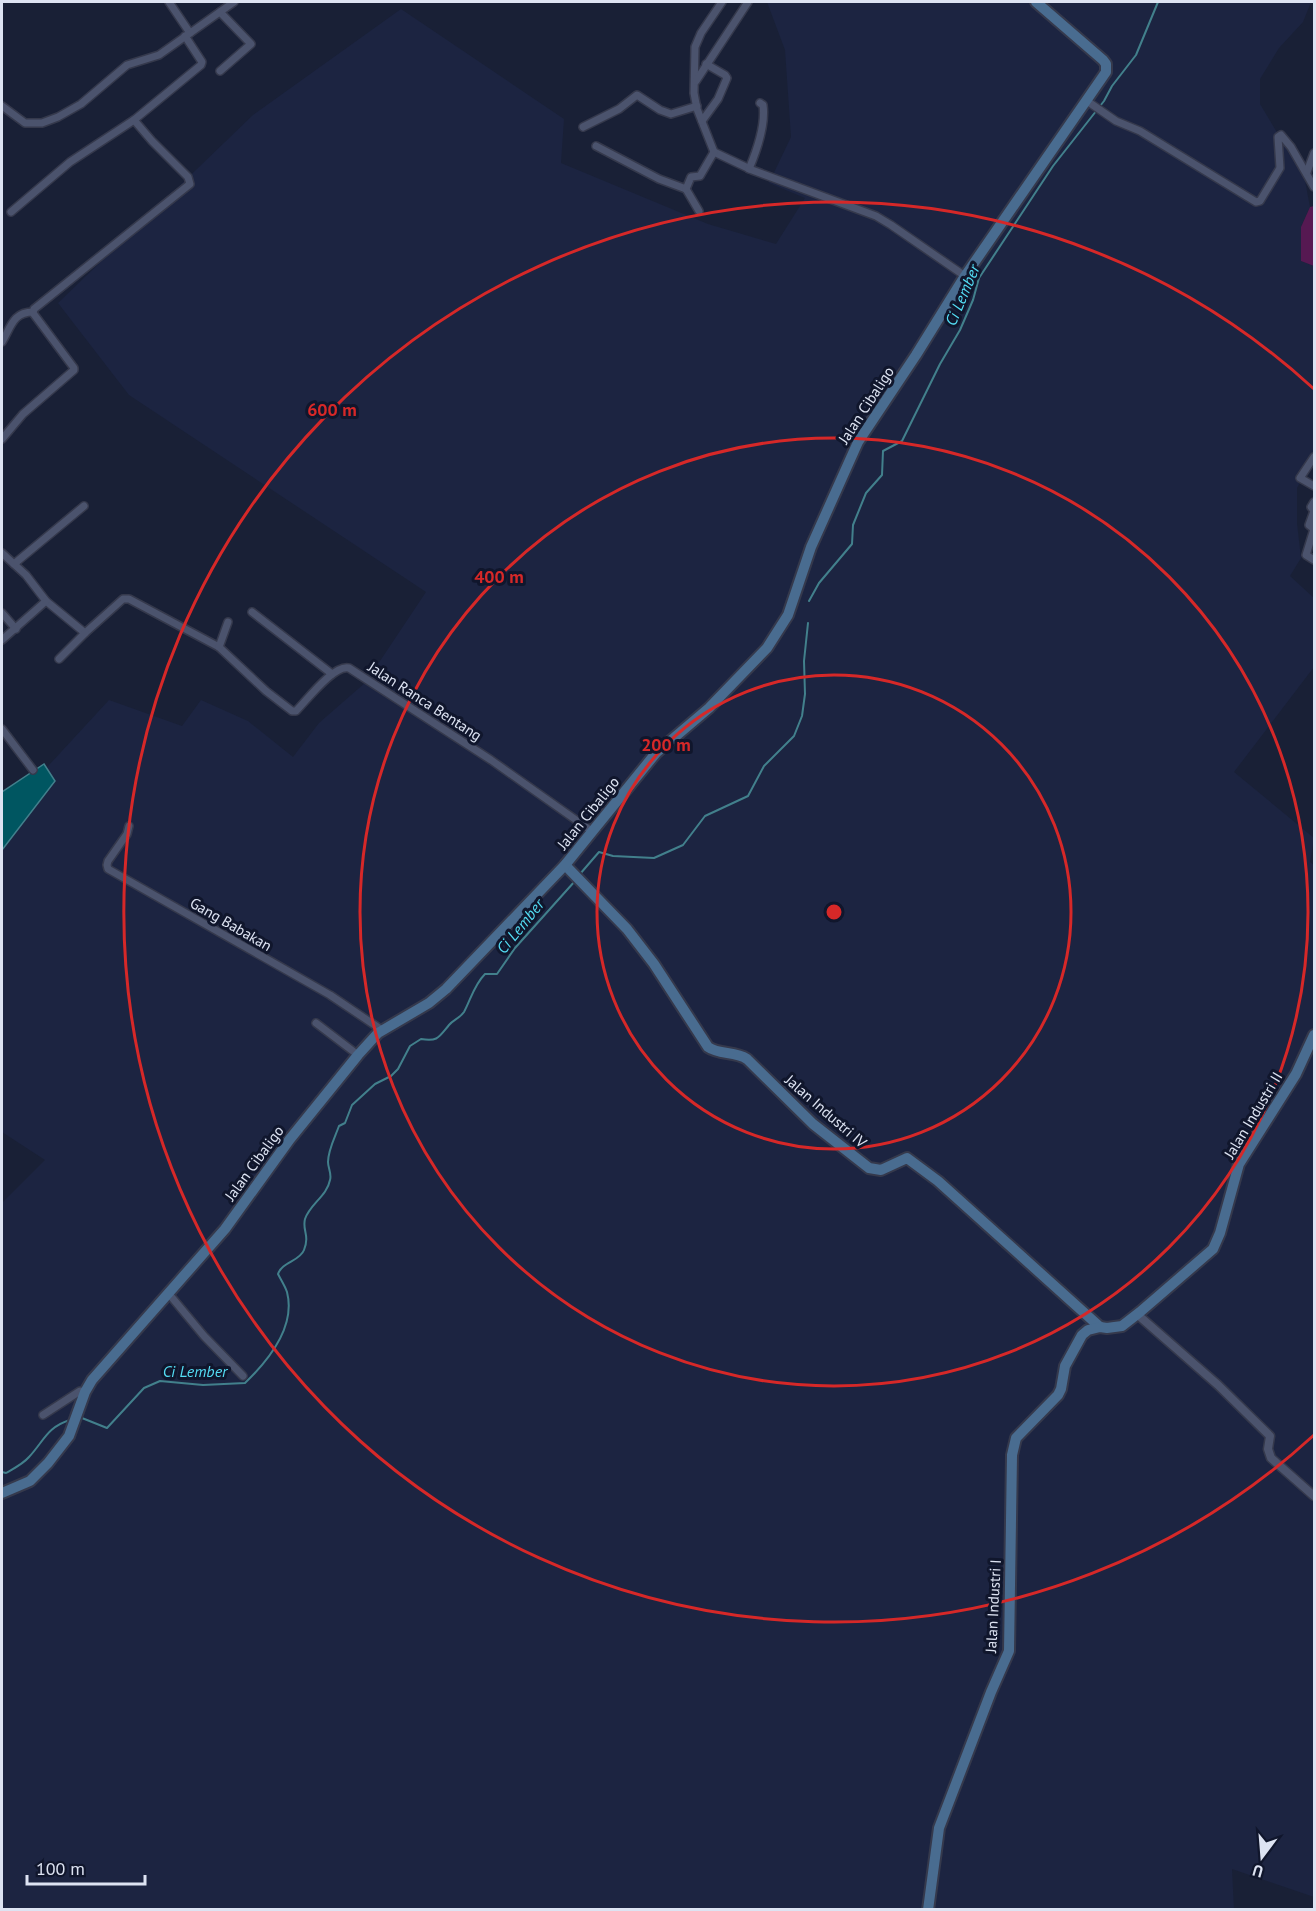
<svg xmlns="http://www.w3.org/2000/svg" width="1316" height="1911" font-family="'PT Sans',sans-serif">
<style>
.built{fill:#1c2441}
.green{fill:#561952}
.water{fill:#005661;stroke:#42808c;stroke-width:1.5}
.lines{fill:none;stroke-linecap:round;stroke-linejoin:round}
.stream{stroke:#42808c;stroke-width:2}
.minor-casing{stroke:#35394c;stroke-width:10}
.tertiary-casing{stroke:#35394c;stroke-width:11}
.secondary-casing{stroke:#35394c;stroke-width:14}
.minor{stroke:#4b536d;stroke-width:7}
.tertiary{stroke:#4b536d;stroke-width:8}
.secondary{stroke:#496c90;stroke-width:10}
.ring{fill:none;stroke:#d62828;stroke-width:3}
.labels{text-anchor:middle;dominant-baseline:central;stroke-width:6;stroke-linejoin:round;paint-order:stroke}
.street-label{font-size:15px;fill:#dde3f2;stroke:#10162c}
.water-label{font-size:16px;font-style:italic;fill:#54ddf4;stroke:#10162c}
.centre{fill:#d62828;stroke:#10162c;stroke-width:3}
.ring-label{font-size:18px;text-anchor:middle;font-weight:bold;fill:#d62828;stroke:#10162c;stroke-width:6;stroke-linejoin:round;paint-order:stroke}
</style>
<rect width="100%" height="100%" fill="#192036"/>
<polygon class="built" points="767,2 1311,2 1303,22 1279,48 1260,79 1260,104 1281,139 1291,149 1303,170 1310,207 1301,227 1301,261 1314,266 1314,456 1297,488 1297,523 1301,558 1290,576 1314,598 1314,667 1234,772 1314,838 1310,862 1314,865 1314,1897 1232,1869 1234,1910 2,1909 2,1203 45,1160 2,1132 2,816 109,700 182,726 201,700 248,721 293,757 319,723 366,682 426,592 129,395 58,303 253,115 401,9 564,119 561,163 708,224 776,244 805,198 769,183 791,137 785,50"/>
<polygon class="green" points="1314,206 1314,266 1301,261 1301,227 1310,207"/>
<polygon class="water" points="44,764 55,781 2,850 2,792"/>
<g class="lines">
<g class="stream">
<polyline points="809,601 819,583 852,544 853,525 866,493 882,475 883,451 902,441 940,364 960,330 973,300 979,278 1053,166 1104,101 1112,86 1136,55 1158,2"/>
<polyline points="580,874 599,852 613,856 654,858 683,845 705,816 748,796 764,766 794,736 802,716 805,694 804,661 808,623"/>
<path d="M78 1418H82L107 1428 144 1388 160 1381 203 1385 245 1383C269 1360 296 1327 287 1292 285 1286 281 1280 278 1274 282 1262 300 1261 304 1250 310 1235 302 1230 305 1219 310 1204 327 1196 330 1180 332 1174 328 1168 328 1162 328 1150 335 1137 339 1126L345 1123 352 1105 375 1084 391 1076 398 1069 410 1046 421 1039C438 1042 439 1037 449 1025 453 1020 460 1018 464 1012 471 999 474 985 485 974H497L515 948 575 881"/>
<path d="M2 1472 6 1473C13 1469 23 1464 29 1457 44 1441 47 1427 70 1420"/>
</g>
<g class="minor-casing">
<g id="minor">
<polyline points="169,2 190,33"/>
<polyline points="722,2 701,33 695,47 694,93 697,109 714,152 752,170 876,216 891,225 965,276"/>
<polyline points="220,71 251,44 220,12"/>
<polyline points="696,81 748,2"/>
<polyline points="1087,101 1116,121 1140,131 1256,202 1260,201 1280,168 1278,137 1281,135 1291,147 1314,187"/>
<polyline points="2,106 25,123 42,123 58,117 81,104 127,65 159,55 234,2"/>
<polyline points="702,121 718,99 727,78 725,75 706,64"/>
<polyline points="583,127 619,109 637,95 660,110 671,114 697,106"/>
<polyline points="596,146 659,179 686,189 699,211"/>
<path d="M749 169C757 150 766 125 763 105L760 103"/>
<polyline points="1307,172 1314,153"/>
<polyline points="686,189 691,177 700,176 714,152"/>
<polyline points="11,212 70,162 134,120 201,65 202,62 185,36"/>
<path d="M2 342C11 327 13 312 33 312"/>
<polyline points="2,439 23,414 74,370 74,368 33,313 34,309 190,184 188,177 152,141 134,120"/>
<polyline points="1314,457 1300,478 1314,486"/>
<polyline points="1314,502 1311,507 1314,511 1309,525 1314,529 1306,555 1314,560"/>
<path d="M2 553 26 575 46 601 85 633 123 599H129L219 647 266 691 292 711H296C307 700 334 664 349 668L491 760 593 832"/>
<polyline points="14,564 84,506"/>
<polyline points="252,612 332,674"/>
<polyline points="2,613 16,629"/>
<polyline points="2,640 46,601"/>
<polyline points="219,647 228,622"/>
<polyline points="59,659 85,633"/>
<polyline points="2,729 33,770"/>
<polyline points="129,826 127,834 108,861 107,865 108,869 330,995 382,1030"/>
<polyline points="316,1023 358,1055"/>
<polyline points="169,1294 204,1336 243,1376"/>
<polyline points="43,1415 80,1391 85,1392"/>
</g>
</g>
<g class="tertiary-casing">
<polyline id="tertiary" points="1138,1315 1218,1385 1270,1436 1268,1449 1271,1458 1314,1496"/>
</g>
<g class="secondary-casing">
<g id="secondary">
<path d="M565 865 627 929 654 964 708 1047C719 1055 735 1051 747 1059L813 1124 869 1168 881 1170 907 1158 938 1181 1100 1327"/>
<polyline points="2,1493 30,1481 48,1463 69,1436 85,1392 92,1380 225,1229 290,1139 358,1055 378,1033 429,1003 446,989 565,865 656,753 709,708 767,648 788,615 811,547 858,442 916,355 965,276 1106,72 1106,64 1103,60 1036,2"/>
<polyline points="928,1910 939,1828 991,1692 1009,1651 1012,1455 1016,1438 1058,1395 1061,1389 1065,1366 1082,1335 1088,1330 1100,1327 1107,1328 1122,1326 1140,1312 1213,1249 1220,1233 1239,1164 1296,1074 1314,1035"/>
</g>
</g>
<use href="#minor" class="minor"/>
<use href="#tertiary" class="tertiary"/>
<use href="#secondary" class="secondary"/>
</g>
<g class="ring">
<circle cx="834" cy="912" r="237"/>
<circle cx="834" cy="912" r="474"/>
<path d="M1314 1435A710 710 0 1 1 1314 389"/>
</g>
<g class="labels">
<g class="street-label">
<text transform="translate(866 405) rotate(-57)">Jalan Cibaligo</text>
<text transform="translate(425 701) rotate(33)">Jalan Ranca Bentang</text>
<text transform="translate(588 813) rotate(-51)">Jalan Cibaligo</text>
<text transform="translate(231 924) rotate(30)">Gang Babakan</text>
<text transform="translate(826 1111) rotate(41)">Jalan Industri IV</text>
<text transform="translate(1253 1115) rotate(-59)">Jalan Industri II</text>
<text transform="translate(254 1163) rotate(-54)">Jalan Cibaligo</text>
<text transform="translate(993 1606) rotate(-87)">Jalan Industri I</text>
</g>
<g class="water-label">
<text transform="translate(962 295) rotate(-67)">Ci Lember</text>
<text transform="translate(520 926) rotate(-51)">Ci Lember</text>
<text x="195" y="1371">Ci Lember</text>
</g>
</g>
<circle cx="834" cy="912" r="9" class="centre"/>
<g class="ring-label">
<text x="332" y="416">600 m</text>
<text x="499" y="583">400 m</text>
<text x="666" y="751">200 m</text>
</g>
<rect width="1316" height="1911" fill="none" stroke="#dde3f2" stroke-width="6"/>
<g transform="translate(1262 1857) rotate(196)" stroke="#10162c" stroke-width="4.5" paint-order="stroke">
<path d="M0-4.5L10 22L0 15L-10 22Z" fill="#dde3f2"/>
<text y="-9" font-size="16" font-weight="bold" text-anchor="middle" fill="#dde3f2">U</text>
</g>
<path d="M27 1875v9h118v-9" fill="none" stroke="#dde3f2" stroke-width="3"/>
<text x="36" y="1875" font-size="18" fill="#dde3f2" stroke="#10162c" stroke-width="4.5" paint-order="stroke">100 m</text>
</svg>
